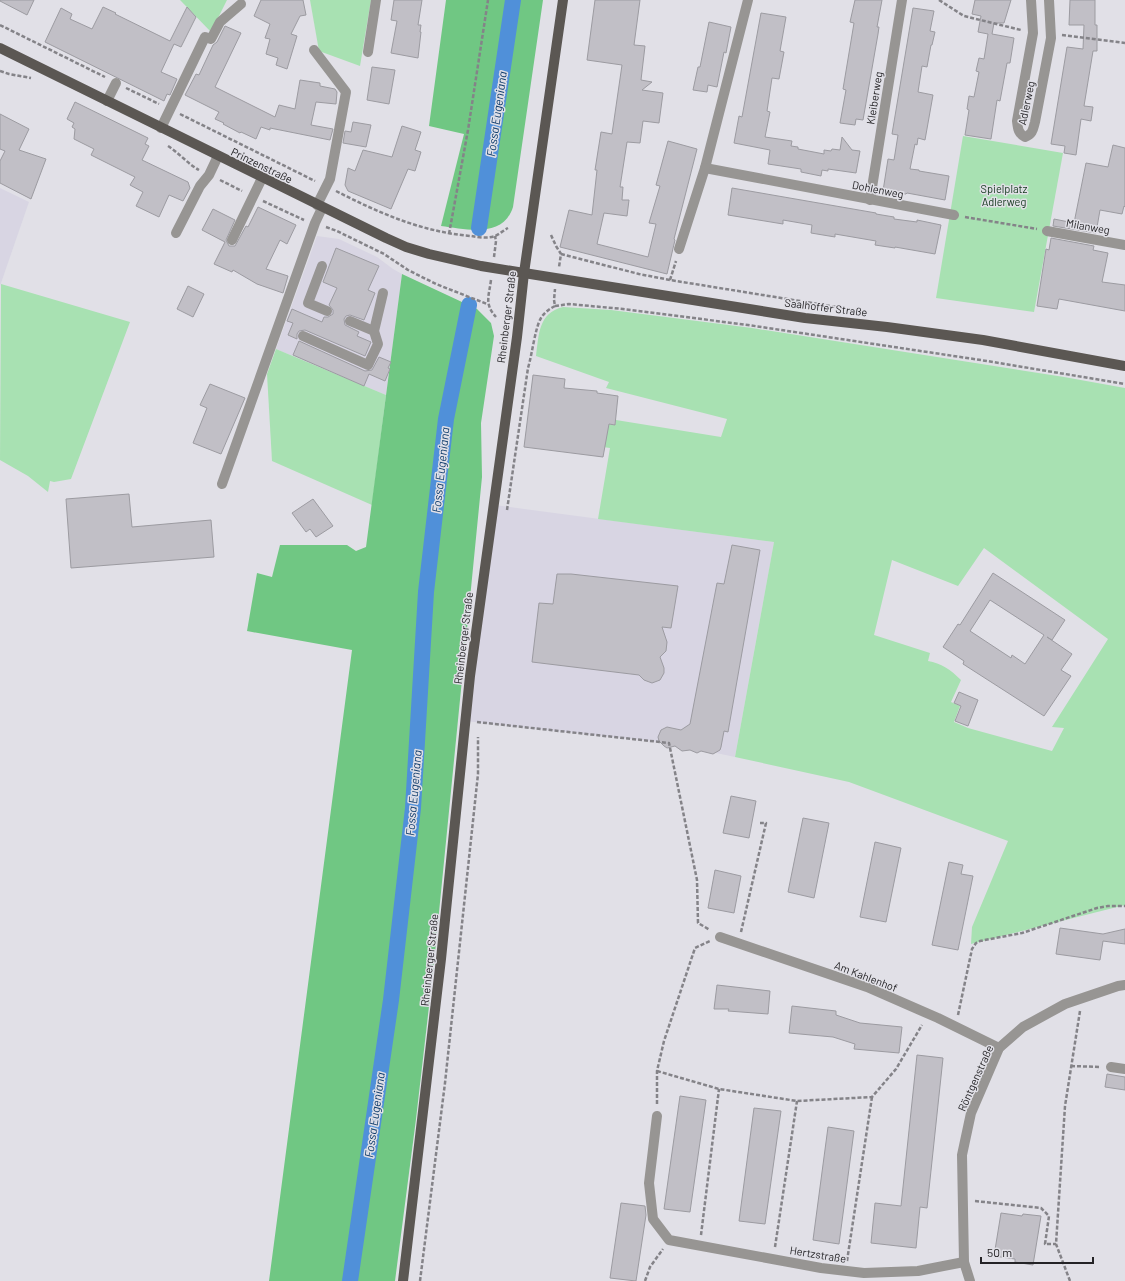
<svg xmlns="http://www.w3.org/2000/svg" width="1125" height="1281" font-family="Barlow,sans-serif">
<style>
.built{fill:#d8d5e3}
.green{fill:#a8e1b2;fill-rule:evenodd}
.forest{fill:#70c783}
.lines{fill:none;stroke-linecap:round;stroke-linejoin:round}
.canal{stroke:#5090d9;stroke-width:16}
.building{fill:#c1bfc6;stroke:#9c9ba1;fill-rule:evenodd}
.path{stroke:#848388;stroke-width:2.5;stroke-dasharray:4 2;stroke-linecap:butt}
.minor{stroke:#979593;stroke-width:10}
.major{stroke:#5b5753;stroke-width:10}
.labels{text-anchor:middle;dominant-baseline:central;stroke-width:3;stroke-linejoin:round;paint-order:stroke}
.street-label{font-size:11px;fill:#242326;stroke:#e1e0e7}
.park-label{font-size:11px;fill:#13371c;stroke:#e1e0e7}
.water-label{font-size:12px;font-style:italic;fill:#103d6d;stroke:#e1e0e7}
</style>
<rect width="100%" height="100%" fill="#e1e0e7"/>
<g class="built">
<polygon points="0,188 29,202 0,286"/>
<polygon points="317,236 339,239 377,257 393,269 402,274 386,395 276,349"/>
<polygon points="494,505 774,542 735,757 669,743 465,721"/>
</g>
<g class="green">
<polygon points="180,0 227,0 211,32"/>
<polygon points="310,0 371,0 360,66 319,51"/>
<polygon points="963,136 1063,153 1034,312 936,298"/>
<polygon points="1,284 130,322 71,479 54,482 50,481 48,492 28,476 0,460"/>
<path d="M563 307 611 310 752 328 1064 377 1125 388V905L971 944 972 927 1008 841 849 782 735 757 774 542 598 519 610 448 603 447 605 446V444L607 424 615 425 616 420 721 437 727 419 606 388 609 382 536 356C539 335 538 313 563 307ZM984 548 1108 639 1052 727 1064 728 1052 751 968 728 954 722 960 706 951 702 961 680C951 670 941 663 928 661L930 653 874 635 892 560 958 586Z"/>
<polygon points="276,349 386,395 372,505 272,461 267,374"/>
</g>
<g class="forest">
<path d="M446 0H543L513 207C503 239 466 229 441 226L464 134 429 126Z"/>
<polygon points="402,274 477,309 491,323 494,336 481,423 482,477 434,963 416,1119 395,1281 269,1281 352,650 247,631 257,573 272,577 280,545 347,545 356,551 366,547"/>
</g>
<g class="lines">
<g class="canal">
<polyline points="479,228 513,0"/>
<polyline points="350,1281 391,1000 413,808 426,592 446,419 469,305"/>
</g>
</g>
<g class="building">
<polygon points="0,0 34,0 27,15 0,1"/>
<polygon points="261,0 303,0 306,15 300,16 291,34 297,36 287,69 276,65 278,58 266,54 270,39 265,38 270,24 254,16"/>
<polygon points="394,0 422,0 418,25 421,25 420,32 421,32 418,58 391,53 397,21 391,20"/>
<polygon points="595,0 640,0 634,45 645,46 641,80 652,82 642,90 663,93 659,123 643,121 640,143 627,142 620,187 623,187 622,200 629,200 627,216 604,213 597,244 648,257 656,224 649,223 660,186 656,185 668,141 697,149 674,239 675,240 667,274 560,247 569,210 592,215 597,170 595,170 601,132 612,134 622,65 587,60"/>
<polygon points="855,0 882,0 877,27 879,27 878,34 863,120 856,119 855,125 840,123 846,90 843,89 854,23 850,22"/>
<polygon points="975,0 1011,0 1004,23 994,23 992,34 1014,38 1010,63 1007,63 1000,101 997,100 991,139 965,135 969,110 967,109 969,96 974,97 979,72 976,71 979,58 984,59 988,34 978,32 981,16 972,14"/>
<polygon points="1070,0 1095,0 1095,25 1097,25 1097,51 1093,51 1084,106 1093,107 1091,121 1081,119 1076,155 1064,153 1065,146 1051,144 1067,47 1083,49 1084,25 1069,25"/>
<polygon points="103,7 116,13 115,14 170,41 187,7 196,17 181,47 174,44 161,72 177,79 170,95 167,94 164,101 45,42 61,8 72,14 70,19 92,29"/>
<polygon points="913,8 934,11 930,31 935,32 932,45 931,45 927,67 922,66 918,92 933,95 925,140 918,138 917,145 915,144 910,169 919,170 919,171 949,176 945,200 907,193 906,194 883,191 888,159 894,160 898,135 892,134"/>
<polygon points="761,13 786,17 780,51 784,52 779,79 772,78 767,111 770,112 765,137 792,141 791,146 798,147 798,149 824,154 824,150 831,151 832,149 840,150 842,137 852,150 860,151 856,173 828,169 828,171 822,170 821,176 801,172 801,169 768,164 770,150 734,143 739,116 742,117"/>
<polygon points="709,22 731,27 726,53 724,52 717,87 708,85 707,92 693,90 698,67 700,67"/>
<polygon points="225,26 241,33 215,87 275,117 279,105 295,109 300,80 320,83 320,86 335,89 337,92 336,104 316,102 311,125 333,129 330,140 270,128 270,130 261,127 256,139 241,132 240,133 223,124 224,123 215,119 219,112 185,95 196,74 199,75 213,45 217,42"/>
<polygon points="372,67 395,70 389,104 367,100"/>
<polygon points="75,102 148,138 145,144 149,146 142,160 188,182 190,188 183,201 169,195 159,217 136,206 143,192 130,185 135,177 91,155 94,149 74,139 75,129 72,127 74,123 67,119"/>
<polygon points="0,114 29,129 19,150 46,159 31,199 0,183 0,161 5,151 0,149"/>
<polygon points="353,122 371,125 366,147 343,143 345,131 351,132"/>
<polygon points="402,126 421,132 415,150 421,152 415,171 408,169 391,209 348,191 345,185 348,168 355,171 363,150 392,157"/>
<polygon points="1113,145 1125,148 1125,207 1124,206 1122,214 1100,210 1096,233 1053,226 1054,219 1074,223 1086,163 1108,167"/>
<polygon points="732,188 876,213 876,214 894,217 894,219 917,222 917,220 941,225 935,254 895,247 895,248 875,245 876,241 835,234 835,237 811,233 812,225 783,220 783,224 728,215"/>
<polygon points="258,207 296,225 287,244 280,240 266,269 288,276 283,293 257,284 233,270 232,272 214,264 225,242 202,230 213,209 235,220 226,240 229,246 235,246 246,226 248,227"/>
<polygon points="1051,238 1094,246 1093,250 1108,253 1102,282 1125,285 1125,311 1059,299 1057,309 1037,306 1046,249 1049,250"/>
<polygon points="336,248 379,266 368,290 375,293 364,320 350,315 346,316 344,319 345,325 359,332 357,336 371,342 365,356 305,330 299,331 297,334 297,339 288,335 293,323 287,321 292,309 322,322 324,317 328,317 333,314 333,310 329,305 337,288 323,282"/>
<polygon points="188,286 204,294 193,317 177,309"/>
<polygon points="299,341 365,371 372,370 379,357 391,362 388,368 390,369 385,381 369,374 364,386 293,355"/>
<polygon points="533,375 565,379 564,388 597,391 597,393 618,396 615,425 609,424 603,457 524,447"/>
<polygon points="210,384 245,398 221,454 193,443 207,408 200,405"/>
<polygon points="129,494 132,527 211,520 214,557 71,568 66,499"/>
<polygon points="313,499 333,526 316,537 310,529 306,532 292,513"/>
<polygon points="732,545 760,550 728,732 724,731 721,747 720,750 713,754 701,751 697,753 690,750 682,751 675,746 667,748 664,746 659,741 658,737 661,730 667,727 681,730 690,724 717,583 724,584"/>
<path d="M993 573 1065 620 1052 640 1047 637 1072 654 1061 670 1071 676 1044 716 963 664 964 661 943 647 958 624 960 625ZM990 600 1044 635 1025 664 1012 655 1011 658 970 631Z"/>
<polygon points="557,574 571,574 678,586 671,628 662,627 667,642 666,651 660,657 664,668 664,673 660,680 652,683 644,680 639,675 532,662 539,603 553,604"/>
<polygon points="959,692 978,700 968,726 955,721 961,706 954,703"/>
<polygon points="731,796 756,801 749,838 723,833"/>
<polygon points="803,818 829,823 814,898 788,892"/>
<polygon points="875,842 901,848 886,922 860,917"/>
<polygon points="949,862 963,865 961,874 973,876 958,950 932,945"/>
<polygon points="715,870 741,876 734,913 708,908"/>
<polygon points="1060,928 1103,934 1125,929 1125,944 1103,941 1100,960 1056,954"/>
<polygon points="717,985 770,991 768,1014 728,1011 729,1009 714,1009"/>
<polygon points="792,1006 836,1011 836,1015 860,1023 902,1027 899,1053 854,1049 855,1044 833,1037 789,1033"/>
<polygon points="917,1055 943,1058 927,1208 920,1207 916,1248 871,1243 875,1203 901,1206"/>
<polygon points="1107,1074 1125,1077 1125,1090 1105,1087"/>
<polygon points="680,1096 706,1100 690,1212 664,1209"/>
<polygon points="754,1108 781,1111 765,1224 739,1221"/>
<polygon points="828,1127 854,1131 839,1244 813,1240"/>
<polygon points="621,1203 645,1206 646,1215 636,1281 610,1278"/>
<polygon points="1001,1213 1022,1216 1023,1214 1041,1216 1033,1265 1015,1262 1015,1259 994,1256"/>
</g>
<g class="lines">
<g class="path">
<polyline points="939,0 964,16 1021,30"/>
<polyline points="0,25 105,77"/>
<polyline points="1062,35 1125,43"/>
<polyline points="0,71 9,74 31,78"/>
<polyline points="126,88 159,104"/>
<polyline points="180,114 315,181"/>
<path d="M168 146C179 153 188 164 199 170"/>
<polyline points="220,180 242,191"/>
<path d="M336 191C379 213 422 232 471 236 478 237 488 239 495 236 500 234 504 230 508 228"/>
<polyline points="263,201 304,220"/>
<polyline points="965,217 1037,229"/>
<polyline points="326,227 337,231 384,254 408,270 436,284 487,304"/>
<polyline points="449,234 468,130 488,0"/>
<polyline points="551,235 556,246 561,254 559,267"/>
<polyline points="561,254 639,274 670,280 843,308"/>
<polyline points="494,257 496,241 495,236"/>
<path d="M491 280C489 296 484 304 496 317"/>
<polyline points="670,280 676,261"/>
<polyline points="555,306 569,304 623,309 748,325 987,361 1125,384"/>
<path d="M507 510 528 368C532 355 535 328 541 318 544 313 549 309 555 306L554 300 555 289"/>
<polyline points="477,722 669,743 697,880 698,923 710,930"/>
<polyline points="741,932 766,823 760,823"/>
<polyline points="958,1015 972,949 976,943 980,941 1022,933 1097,908 1108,906 1125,906"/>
<polyline points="1071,1066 1101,1067"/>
<polyline points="657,1071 719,1089 797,1101 872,1097 896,1069 922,1025"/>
<polyline points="657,1104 657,1071 664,1041 695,948 710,941"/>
<polyline points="975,1201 1041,1208 1049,1216 1045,1244 1056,1244"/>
<polyline points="701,1235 719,1089"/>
<polyline points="775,1247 797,1101"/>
<polyline points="847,1261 872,1097"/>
<polyline points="420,1281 445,1083 478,774 478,737"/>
<polyline points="645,1281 650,1267 663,1249"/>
<polyline points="1070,1281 1056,1244 1065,1106 1080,1011"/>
</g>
<g class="minor">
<polyline points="748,0 705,168 954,215"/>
<path d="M1031 0 1033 33 1017 121C1018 129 1018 133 1025 137 1033 134 1033 129 1035 122L1051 38 1049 0"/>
<polyline points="314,50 346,92 330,179 317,205"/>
<polyline points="368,52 376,0"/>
<polyline points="107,101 116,83"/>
<polyline points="161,128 205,37 211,39 220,22 241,4"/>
<polyline points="870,200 902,0"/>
<polyline points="1047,231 1125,245"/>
<polyline points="176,233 200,186 209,175 218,156"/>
<polyline points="232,240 262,178"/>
<polyline points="679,249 705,168"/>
<polyline points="322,266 308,303 327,311"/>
<polyline points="350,321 374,331"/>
<polyline points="303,336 368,365 378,344 374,331 383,293"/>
<polyline points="222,484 315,223 322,208"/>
<polyline points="720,937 867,987 938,1018 999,1048"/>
<polyline points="1111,1067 1125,1069"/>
<polyline points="657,1116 649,1183 653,1219 669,1240 821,1268 864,1273 918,1271 964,1262"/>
<polyline points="970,1281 964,1262 962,1155 971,1113 999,1048 1023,1027 1065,1004 1118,986 1125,985"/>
</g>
<g class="major">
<polyline points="0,48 386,238 406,247 429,254 481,266 524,273 805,318 887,327 983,340 1125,366"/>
<polyline points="403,1281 441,959 470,676 517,337 524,273 563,0"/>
</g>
</g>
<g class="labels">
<g class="street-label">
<text transform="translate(874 98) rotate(-81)">Kleiberweg</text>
<text transform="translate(1026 103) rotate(-78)">Adlerweg</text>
<text transform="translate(262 165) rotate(26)">Prinzenstraße</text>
<text transform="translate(878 189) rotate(11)">Dohlenweg</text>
<text transform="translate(1088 226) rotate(10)">Milanweg</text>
<text transform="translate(826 307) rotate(7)">Saalhoffer Straße</text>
<text transform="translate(506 317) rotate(-83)">Rheinberger Straße</text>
<text transform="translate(463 638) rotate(-83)">Rheinberger Straße</text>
<text transform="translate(429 960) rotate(-84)">Rheinberger Straße</text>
<text transform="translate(866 976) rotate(21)">Am Kahlenhof</text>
<text transform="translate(975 1078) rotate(-66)">Röntgenstraße</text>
<text transform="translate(818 1254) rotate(9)">Hertzstraße</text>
</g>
<g class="park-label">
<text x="1004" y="188">Spielplatz<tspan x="1004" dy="13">Adlerweg</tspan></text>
</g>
<g class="water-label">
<text transform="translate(496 114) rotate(-82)">Fossa Eugeniana</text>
<text transform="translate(440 470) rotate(-84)">Fossa Eugeniana</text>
<text transform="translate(413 793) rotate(-85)">Fossa Eugeniana</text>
<text transform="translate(374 1115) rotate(-82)">Fossa Eugeniana</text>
</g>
</g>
<path d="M981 1257v6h112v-6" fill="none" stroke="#242326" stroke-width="2"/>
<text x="987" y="1257" font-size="12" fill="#242326" stroke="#e1e0e7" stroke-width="3" paint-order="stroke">50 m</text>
</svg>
